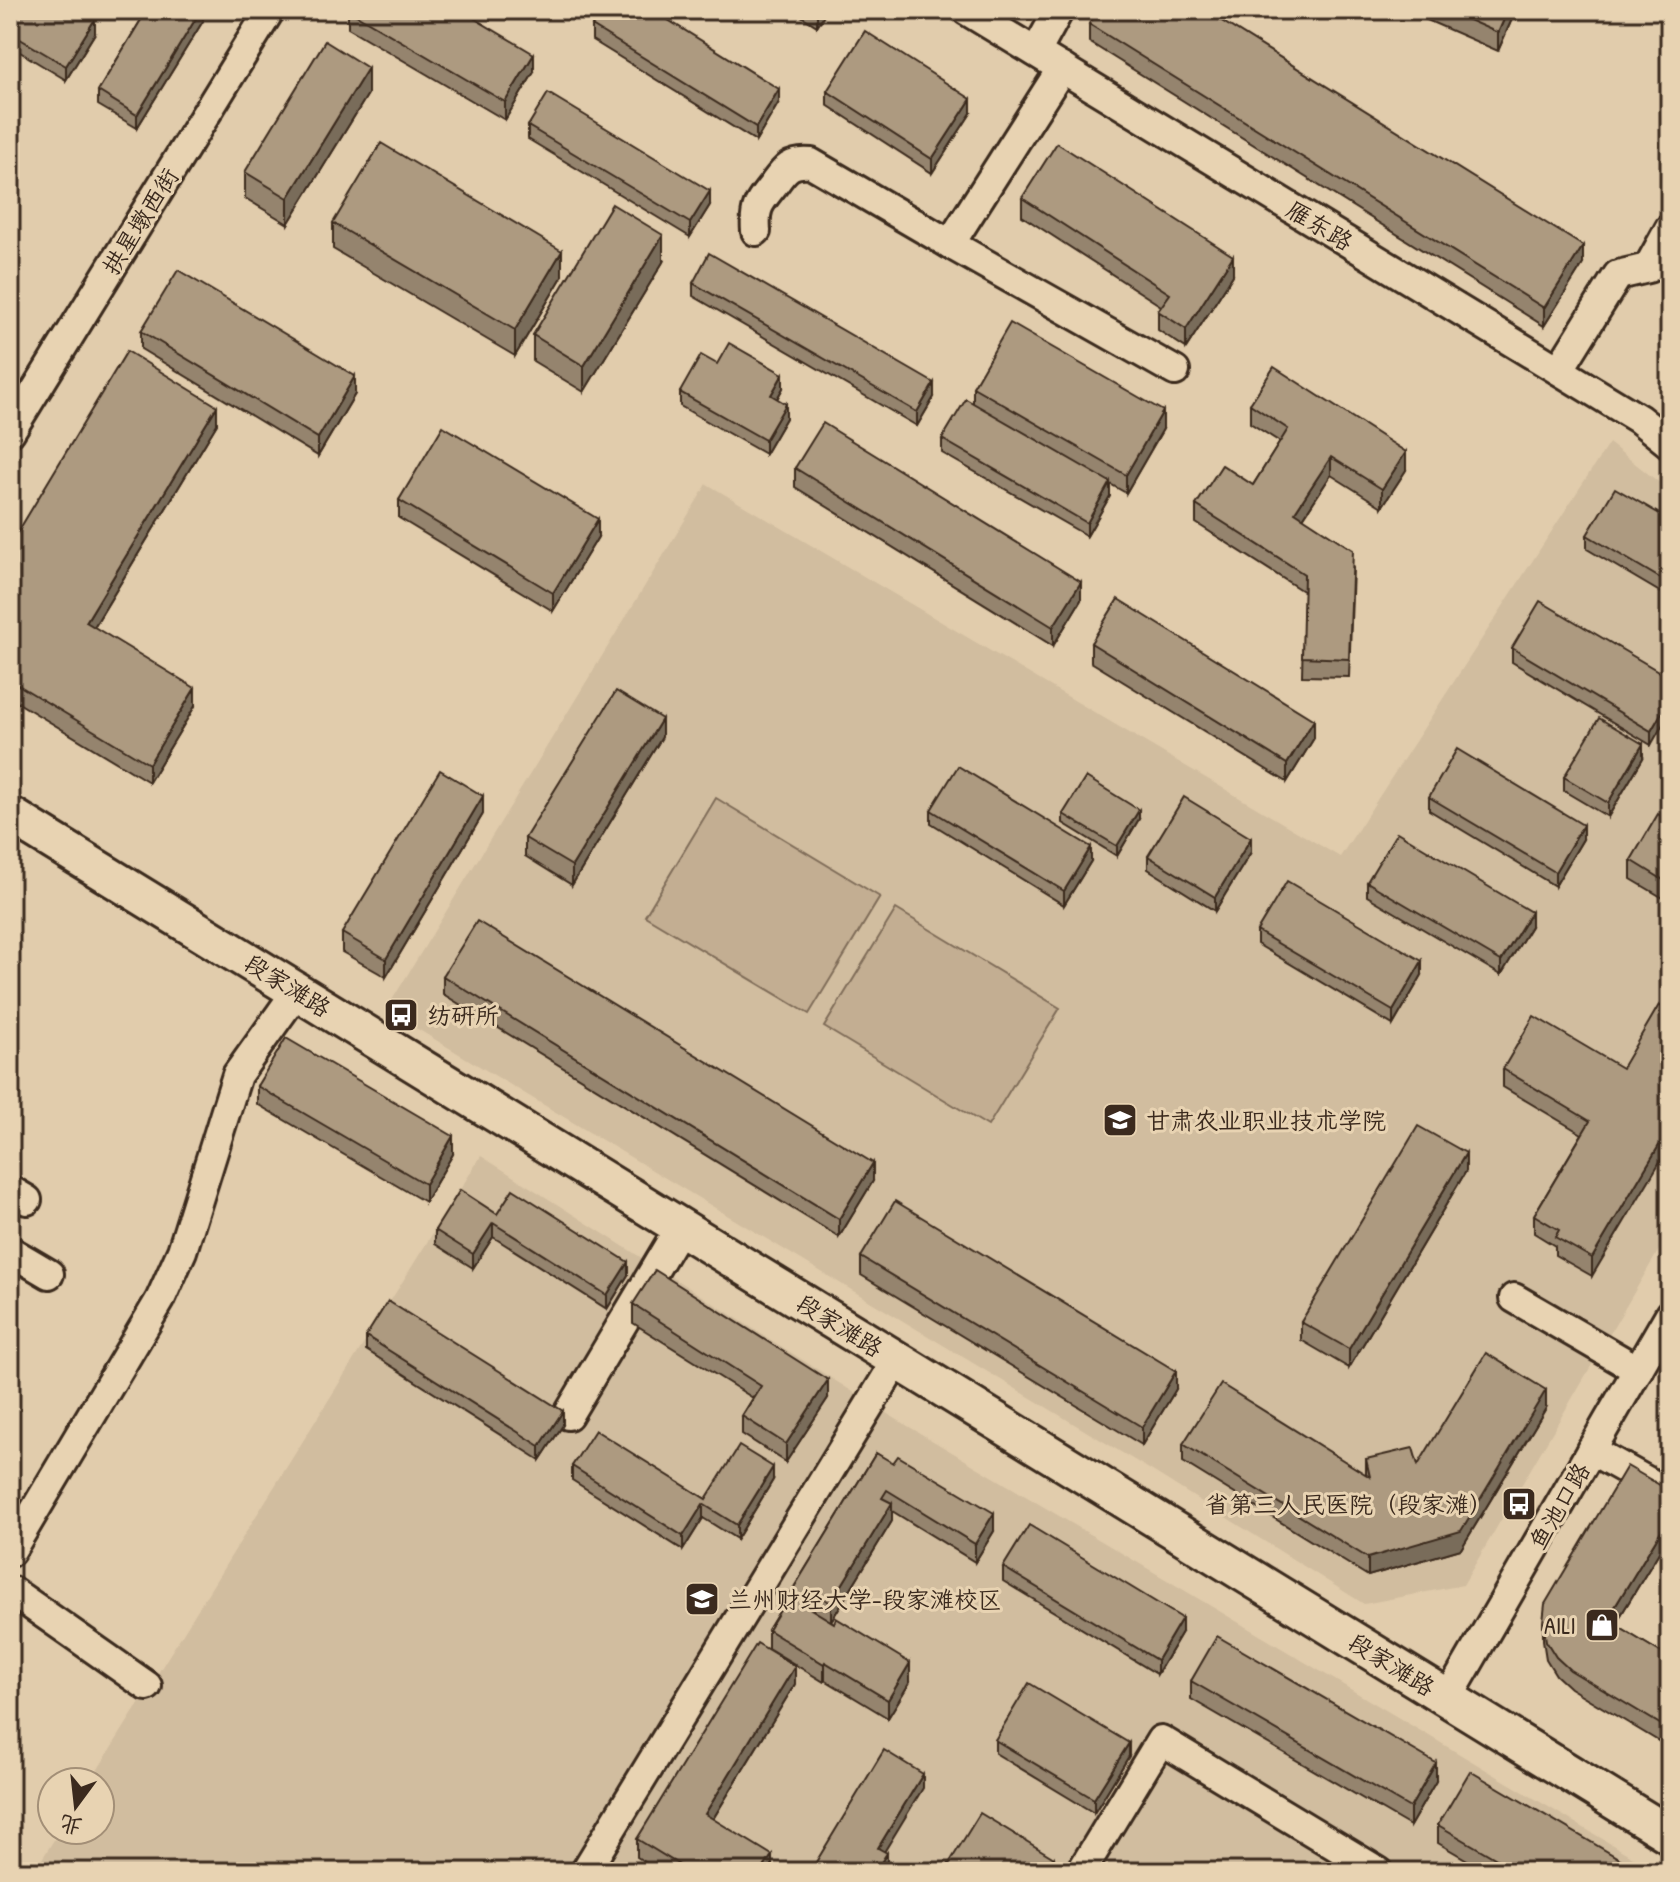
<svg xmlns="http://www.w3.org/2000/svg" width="1680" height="1882" font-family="'Patrick Hand','LXGW WenKai TC',sans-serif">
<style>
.built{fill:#d1bd9f}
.green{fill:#c3ae92;stroke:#7f6c58;stroke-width:2}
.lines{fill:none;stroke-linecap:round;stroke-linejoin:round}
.minor-casing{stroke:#3b2a1e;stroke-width:34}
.major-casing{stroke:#3b2a1e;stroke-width:42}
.minor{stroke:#e8d3b2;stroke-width:28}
.major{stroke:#e8d3b2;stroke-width:36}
.wall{fill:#95846e;stroke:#3b2a1e;stroke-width:2}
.shaded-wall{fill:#796c5a;stroke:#3b2a1e;stroke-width:2}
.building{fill:#ad9a80;stroke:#3b2a1e;stroke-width:2}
.labels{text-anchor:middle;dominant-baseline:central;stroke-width:6;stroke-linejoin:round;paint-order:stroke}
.street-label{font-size:24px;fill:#3b2a1e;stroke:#e8d3b2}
.poi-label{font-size:24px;fill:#3b2a1e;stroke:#e8d3b2;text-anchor:start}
</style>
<rect width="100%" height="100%" fill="#e1ccac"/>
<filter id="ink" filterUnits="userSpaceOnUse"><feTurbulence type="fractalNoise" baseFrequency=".0125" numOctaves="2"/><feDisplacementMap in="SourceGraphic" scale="16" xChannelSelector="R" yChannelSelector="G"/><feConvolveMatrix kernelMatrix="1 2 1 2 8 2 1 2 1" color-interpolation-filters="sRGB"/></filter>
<g filter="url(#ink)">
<g class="built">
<polygon points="1609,443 1670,491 1670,1231 1463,1585 1364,1604 1154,1472 386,1010 707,484 1340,857"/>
<polygon points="481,1156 891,1416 1658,1872 34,1872 60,1830 100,1830 100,1782 90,1782"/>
</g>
<g class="green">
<polygon points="716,798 880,897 809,1014 645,916"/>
<polygon points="896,909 1060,1008 988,1126 824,1027"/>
</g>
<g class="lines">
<g class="minor-casing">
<g id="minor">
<polyline points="966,10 1639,419 1670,444"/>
<polyline points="1036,52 1059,10"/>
<polyline points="1062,68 950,244 1175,371"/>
<path d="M756 231C754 206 760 202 774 184 785 169 790 161 811 163L950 244"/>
<polyline points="1559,370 1618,275 1648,268 1670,228"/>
<polyline points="10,432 270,10"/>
<polyline points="10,1190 27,1200"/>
<polyline points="10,1251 49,1274"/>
<polyline points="1514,1298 1638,1370"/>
<polyline points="568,1415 680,1227"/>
<polyline points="1591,1450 1670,1494"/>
<polyline points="10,1552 160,1300 182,1251 237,1075 297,991"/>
<polyline points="10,1590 147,1686"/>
<polyline points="1448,1698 1670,1314"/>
<polyline points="585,1872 897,1360"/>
<polyline points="1081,1872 1161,1740 1379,1872"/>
</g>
</g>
<g class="major-casing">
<polyline id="major" points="10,815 1670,1835"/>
</g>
<use href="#minor" class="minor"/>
<use href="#major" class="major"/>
</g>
<g class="wall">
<polygon points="10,10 95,33 66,80 10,46"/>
<polygon points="147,10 210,10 207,14 203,12 203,21 137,128 98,105 98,91"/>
<polygon points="348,10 534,72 505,120 348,28"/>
<polygon points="792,10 827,10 817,26"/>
<polygon points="1404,10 1516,10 1498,51"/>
<polygon points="1089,24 1583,264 1544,326 1089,42"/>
<polygon points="592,26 779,102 756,141 592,40"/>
<polygon points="827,91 971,113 932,173 827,105"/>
<polygon points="368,94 288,224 245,198 245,172"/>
<polygon points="528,126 710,205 690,237 528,139"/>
<polygon points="1022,198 1233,275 1186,348 1158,330 1158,311 1161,306 1022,216"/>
<polygon points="333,223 562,277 515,356 333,249"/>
<polygon points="663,262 584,392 533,361 533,335"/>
<polygon points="693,283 934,397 917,426 693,296"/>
<polygon points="141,331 355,394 318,456 141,349"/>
<polygon points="717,364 783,388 777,399 786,418 765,454 680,406 680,392"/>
<polygon points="973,387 1163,429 1126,493 1110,484 1110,496 1087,536 942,453 942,439 973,403"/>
<polygon points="1250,404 1406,470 1382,507 1331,475 1303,518 1353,568 1349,677 1302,676 1304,592 1196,523 1196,505 1253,485 1280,442 1250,423"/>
<polygon points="217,424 94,627 195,706 149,782 10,698 10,545"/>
<polygon points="795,468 1081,600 1053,646 795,487"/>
<polygon points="399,500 598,537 553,611 399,518"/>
<polygon points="1670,520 1670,598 1587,549 1587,535"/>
<polygon points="1091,643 1314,738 1287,782 1091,662"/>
<polygon points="1512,648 1670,678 1651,745 1512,662"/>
<polygon points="662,737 572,885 525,856 525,838"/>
<polygon points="1643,758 1608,817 1564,791 1564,777"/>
<polygon points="1429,797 1583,839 1555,886 1429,810"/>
<polygon points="931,810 1091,861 1064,905 931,823"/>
<polygon points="483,814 386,977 342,952 342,933"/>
<polygon points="1063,814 1139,819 1117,856 1063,823"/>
<polygon points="1670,822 1670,902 1631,879 1631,860"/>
<polygon points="1251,852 1215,911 1148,869 1148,856"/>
<polygon points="1367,882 1531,926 1501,975 1367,896"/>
<polygon points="1257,931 1422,975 1393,1025 1257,944"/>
<polygon points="443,976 873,1181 839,1237 443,994"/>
<polygon points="1622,1068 1592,1276 1555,1255 1555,1246 1534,1233 1534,1215 1582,1134 1503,1087 1503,1069"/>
<polygon points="257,1086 453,1154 425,1202 257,1104"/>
<polygon points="1466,1171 1349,1368 1301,1340 1301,1322"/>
<polygon points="497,1214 628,1275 607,1309 493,1237 473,1268 435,1244 435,1230"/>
<polygon points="861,1257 1176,1389 1142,1445 861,1275"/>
<polygon points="633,1304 828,1398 786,1462 742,1434 742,1416 753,1398 633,1323"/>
<polygon points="366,1336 563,1425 540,1460 366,1350"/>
<polygon points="1546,1408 1461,1549 1368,1576 1183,1462 1183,1444 1366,1475 1366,1459 1418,1465"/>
<polygon points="1670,1418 1670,1445 1666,1443 1666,1424"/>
<polygon points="876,1453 994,1531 975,1562 892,1511 892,1521 831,1621 910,1682 888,1718 825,1680 824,1682 768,1648 768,1630"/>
<polygon points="572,1466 706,1499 773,1480 737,1539 703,1518 683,1550 572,1480"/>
<polygon points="1670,1491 1670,1534 1615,1625 1670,1658 1670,1748 1570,1688 1556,1675 1546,1659 1543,1640 1543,1622"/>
<polygon points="1003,1567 1182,1632 1157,1674 1003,1581"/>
<polygon points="1191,1681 1436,1781 1410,1826 1191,1699"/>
<polygon points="795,1684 713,1819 772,1872 661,1872 637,1857 637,1839"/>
<polygon points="995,1740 1129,1756 1094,1813 995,1753"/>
<polygon points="1438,1825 1642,1872 1488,1872 1438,1843"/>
</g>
<g class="shaded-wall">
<polygon points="201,10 203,10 203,21 137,128 137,115"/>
<polygon points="817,10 827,10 817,26"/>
<polygon points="1508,10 1516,10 1498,51 1498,33"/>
<polygon points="95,19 95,33 66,80 66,66"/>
<polygon points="534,54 534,72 505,120 505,102"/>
<polygon points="368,68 368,94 288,224 288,198"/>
<polygon points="779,89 779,102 756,141 756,127"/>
<polygon points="971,99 971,113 932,173 932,159"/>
<polygon points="710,191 710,205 690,237 690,223"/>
<polygon points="663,235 663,262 584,392 584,366"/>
<polygon points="1583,246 1583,264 1544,326 1544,308"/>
<polygon points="562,251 562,277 515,356 515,330"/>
<polygon points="1233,256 1233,275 1186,348 1186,329"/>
<polygon points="783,374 783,388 771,409 771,395"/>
<polygon points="355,376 355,394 318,456 318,438"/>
<polygon points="934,383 934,397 917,426 917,412"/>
<polygon points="786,404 786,418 765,454 765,440"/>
<polygon points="217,406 217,424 86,640 86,622"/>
<polygon points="1163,411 1163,429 1126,493 1126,475"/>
<polygon points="1406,452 1406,470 1382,507 1382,489"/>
<polygon points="1331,457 1331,475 1295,530 1295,512"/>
<polygon points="1110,482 1110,496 1087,536 1087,523"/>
<polygon points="598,519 598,537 553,611 553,593"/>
<polygon points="1081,582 1081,600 1053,646 1053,627"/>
<polygon points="195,688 195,706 149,782 149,764"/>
<polygon points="1670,698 1670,712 1651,745 1651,731"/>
<polygon points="662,719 662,737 572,885 572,866"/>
<polygon points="1314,720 1314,738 1287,782 1287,764"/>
<polygon points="1643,744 1643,758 1608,817 1608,803"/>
<polygon points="483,796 483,814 386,977 386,959"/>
<polygon points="1139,810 1139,819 1117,856 1117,846"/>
<polygon points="1583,825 1583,839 1555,886 1555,872"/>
<polygon points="1251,838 1251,852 1215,911 1215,897"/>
<polygon points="1091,847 1091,861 1064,905 1064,891"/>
<polygon points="1531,912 1531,926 1501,975 1501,961"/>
<polygon points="1422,961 1422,975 1393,1025 1393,1011"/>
<polygon points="1670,1127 1670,1145 1592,1276 1592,1258"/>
<polygon points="453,1136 453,1154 425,1202 425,1184"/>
<polygon points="1466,1153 1466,1171 1349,1368 1349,1349"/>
<polygon points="873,1163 873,1181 839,1237 839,1219"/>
<polygon points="493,1223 493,1237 473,1268 473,1254"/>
<polygon points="628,1262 628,1275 607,1309 607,1295"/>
<polygon points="1176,1371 1176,1389 1142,1445 1142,1427"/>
<polygon points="828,1380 828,1398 786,1462 786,1444"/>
<polygon points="1546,1390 1546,1408 1461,1549 1368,1576 1368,1558"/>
<polygon points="563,1411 563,1425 540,1460 540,1446"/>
<polygon points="773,1467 773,1480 737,1539 737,1525"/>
<polygon points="892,1503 892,1521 831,1621 831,1603"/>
<polygon points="703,1504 703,1518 683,1550 683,1536"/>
<polygon points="994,1513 994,1531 975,1562 975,1544"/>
<polygon points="1670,1516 1670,1534 1607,1638 1607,1620"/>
<polygon points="814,1593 814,1611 806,1606"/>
<polygon points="1182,1618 1182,1632 1157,1674 1157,1660"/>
<polygon points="825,1662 825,1680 824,1682 824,1664"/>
<polygon points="910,1663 910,1682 888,1718 888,1700"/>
<polygon points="795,1666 795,1684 705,1832 705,1814"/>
<polygon points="1129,1743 1129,1756 1094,1813 1094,1799"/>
<polygon points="1436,1763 1436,1781 1410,1826 1410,1808"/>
<polygon points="923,1774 923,1788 878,1862 878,1848"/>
<polygon points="887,1853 887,1867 884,1872 875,1872"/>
<polygon points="772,1855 772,1872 761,1872"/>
<polygon points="1054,1858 1054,1871 1045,1872"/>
</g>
<g class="building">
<polygon points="10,10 80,10 95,19 66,66 10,33"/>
<polygon points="147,10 201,10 137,115 98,91"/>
<polygon points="348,10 460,10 534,54 505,102"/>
<polygon points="602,10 652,10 779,89 756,127 592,26"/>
<polygon points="1098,10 1204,10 1583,246 1544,308 1089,24"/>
<polygon points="1446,10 1508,10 1498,33"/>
<polygon points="865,31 971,99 932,159 827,91"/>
<polygon points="325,41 368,68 288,198 245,172"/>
<polygon points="548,93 710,191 690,223 528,126"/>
<polygon points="381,143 562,251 515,330 333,223"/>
<polygon points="1057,143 1233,256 1186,329 1158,311 1170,294 1022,198"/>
<polygon points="612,204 663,235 584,366 533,335"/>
<polygon points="709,253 934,383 917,412 693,283"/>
<polygon points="178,270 355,376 318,438 141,331"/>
<polygon points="1010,323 1163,411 1126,475 973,387"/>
<polygon points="729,343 783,374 771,395 786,404 765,440 680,392 701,355 717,364"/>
<polygon points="127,351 217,406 86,622 195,688 149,764 10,680 10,545"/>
<polygon points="1274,367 1406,452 1382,489 1331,457 1295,512 1353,550 1349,659 1302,657 1304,574 1196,505 1222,465 1253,485 1288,429 1250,404"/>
<polygon points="966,399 1110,482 1087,523 942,439"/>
<polygon points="823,423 1081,582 1053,627 795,468"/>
<polygon points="443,426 598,519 553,593 399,500"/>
<polygon points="1615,488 1670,520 1670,584 1587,535"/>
<polygon points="1118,599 1314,720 1287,764 1091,643"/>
<polygon points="1540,601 1670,678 1670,698 1651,731 1512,648"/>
<polygon points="616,691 662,719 572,866 525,838"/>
<polygon points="1599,718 1643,744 1608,803 1564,777"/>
<polygon points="1457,749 1583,825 1555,872 1429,797"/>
<polygon points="958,766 1091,847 1064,891 931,810"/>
<polygon points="440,770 483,796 386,959 342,933"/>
<polygon points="1086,777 1139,810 1117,846 1063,814"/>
<polygon points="1184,797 1251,838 1215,897 1148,856"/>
<polygon points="1658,814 1670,822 1670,884 1631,860"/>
<polygon points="1397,832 1531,912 1501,961 1367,882"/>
<polygon points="1287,881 1422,961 1393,1011 1257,931"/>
<polygon points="477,921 873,1163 839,1219 443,976"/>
<polygon points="1659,1005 1670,1012 1670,1127 1592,1258 1555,1237 1559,1230 1534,1215 1590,1121 1503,1069 1534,1016 1622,1068"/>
<polygon points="286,1038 453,1136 425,1184 257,1086"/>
<polygon points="1418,1126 1466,1153 1349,1349 1301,1322"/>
<polygon points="513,1189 628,1262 607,1295 493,1223 473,1254 435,1230 460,1190 497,1214"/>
<polygon points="895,1201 1176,1371 1142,1427 861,1257"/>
<polygon points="655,1270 828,1380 786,1444 742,1416 761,1386 633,1304"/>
<polygon points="388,1301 563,1411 540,1446 366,1336"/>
<polygon points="1486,1353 1546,1390 1461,1531 1368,1558 1183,1444 1221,1384 1370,1477 1366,1459 1413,1448 1418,1465"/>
<polygon points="595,1430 706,1499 739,1446 773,1467 737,1525 703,1504 683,1536 572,1466"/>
<polygon points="876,1453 893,1463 898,1456 994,1513 975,1544 887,1490 882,1498 892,1503 831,1603 814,1593 806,1606 834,1623 836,1618 910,1663 888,1700 825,1662 824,1664 768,1630"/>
<polygon points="1627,1466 1670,1491 1670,1516 1607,1620 1670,1658 1670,1730 1570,1670 1556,1657 1546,1641 1543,1622 1545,1604"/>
<polygon points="1029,1525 1182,1618 1157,1660 1003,1567"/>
<polygon points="1217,1636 1436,1763 1410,1808 1191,1681"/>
<polygon points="757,1643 795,1666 705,1814 772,1855 761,1872 691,1872 637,1839"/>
<polygon points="1029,1683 1129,1743 1094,1799 995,1740"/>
<polygon points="884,1750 923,1774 878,1848 887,1853 875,1872 810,1872"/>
<polygon points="1470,1771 1642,1872 1519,1872 1438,1825"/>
<polygon points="980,1813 1054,1858 1045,1872 949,1872 945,1870"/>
</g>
</g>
<defs>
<g id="bus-square" transform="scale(1.8)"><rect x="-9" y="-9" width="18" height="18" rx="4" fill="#3b2a1e" stroke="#e8d3b2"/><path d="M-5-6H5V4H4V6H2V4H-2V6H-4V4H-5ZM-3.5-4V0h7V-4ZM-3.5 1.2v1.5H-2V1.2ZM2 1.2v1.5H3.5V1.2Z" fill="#fff"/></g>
<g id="university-square" transform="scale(1.8)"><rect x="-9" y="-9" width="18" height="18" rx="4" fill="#3b2a1e" stroke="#e8d3b2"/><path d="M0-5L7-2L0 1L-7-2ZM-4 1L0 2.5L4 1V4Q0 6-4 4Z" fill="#fff"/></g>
<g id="shop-square" transform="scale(1.8)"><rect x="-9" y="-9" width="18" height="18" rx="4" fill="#3b2a1e" stroke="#e8d3b2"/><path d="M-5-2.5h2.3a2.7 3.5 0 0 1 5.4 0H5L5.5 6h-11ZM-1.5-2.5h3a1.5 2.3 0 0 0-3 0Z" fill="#fff"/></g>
</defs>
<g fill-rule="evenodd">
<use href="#bus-square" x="401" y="1015"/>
<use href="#university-square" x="1120" y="1120"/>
<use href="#bus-square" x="1519" y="1504"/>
<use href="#university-square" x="702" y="1599"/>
<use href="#shop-square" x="1602" y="1625"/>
</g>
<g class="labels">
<g class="street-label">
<text transform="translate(140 221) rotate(-58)">拱星墩西街</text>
<text transform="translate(1320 225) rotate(31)">雁东路</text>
<text transform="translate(288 985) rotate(32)">段家滩路</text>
<text transform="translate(840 1325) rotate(32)">段家滩路</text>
<text transform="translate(1559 1506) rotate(-60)">鱼池口路</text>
<text transform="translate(1392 1664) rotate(32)">段家滩路</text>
</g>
<g class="poi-label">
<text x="427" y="1015">纺研所</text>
<text x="1146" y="1120">甘肃农业职业技术学院</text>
<text x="1493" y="1504" text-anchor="end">省第三人民医院（段家滩）</text>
<text x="728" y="1599">兰州财经大学-段家滩校区</text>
<text x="1576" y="1625" text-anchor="end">AILI</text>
</g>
</g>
<rect width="1680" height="1882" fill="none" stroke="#e8d3b2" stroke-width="40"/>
<rect x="20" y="20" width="1640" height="1842" fill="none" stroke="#3b2a1e" stroke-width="3" filter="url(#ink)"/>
<g transform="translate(76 1806) rotate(195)"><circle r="38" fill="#e8d3b2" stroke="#a38f77" stroke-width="2"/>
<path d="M0-6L14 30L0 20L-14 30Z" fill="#3b2a1e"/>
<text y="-12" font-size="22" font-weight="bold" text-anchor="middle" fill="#3b2a1e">北</text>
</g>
</svg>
